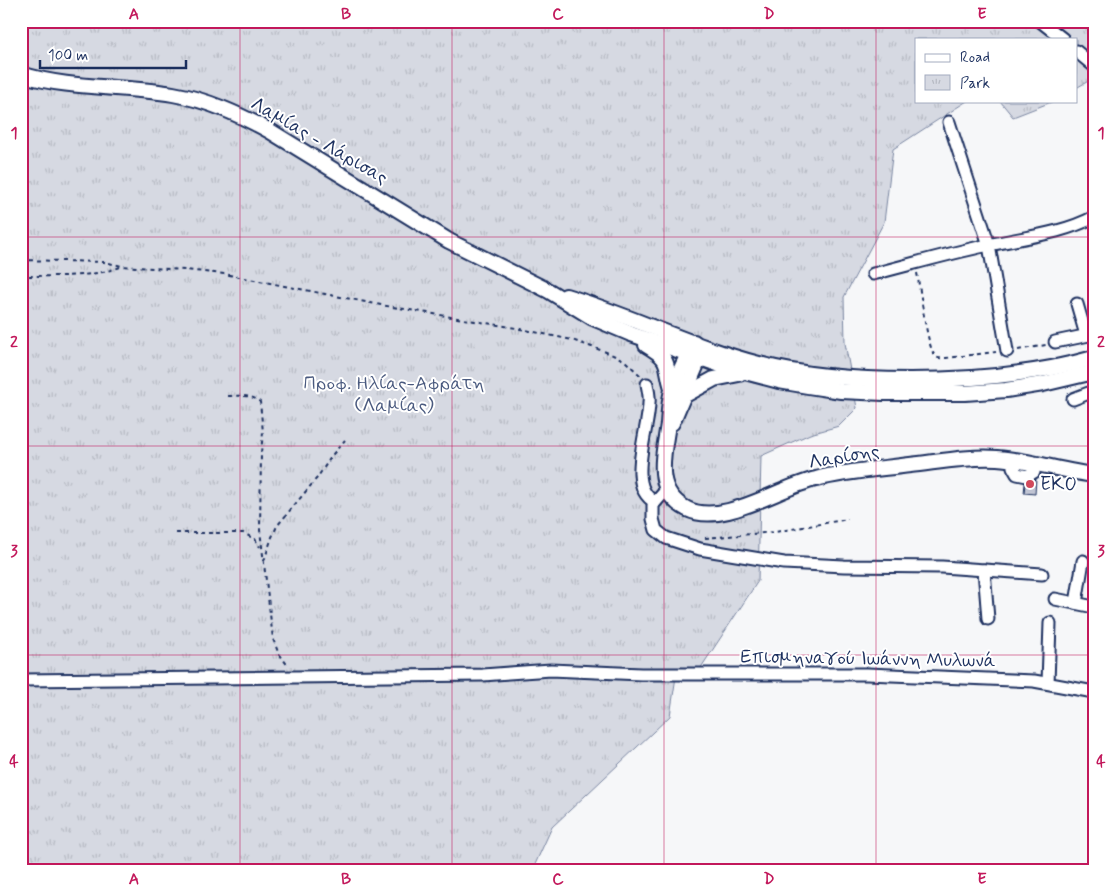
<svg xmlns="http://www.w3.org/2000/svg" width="1115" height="892" font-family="Mynerve,sans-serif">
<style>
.park{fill:url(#park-tufts);stroke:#7884a0}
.building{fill:#c0c4d3;stroke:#1b2f5e}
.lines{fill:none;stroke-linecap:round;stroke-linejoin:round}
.minor-casing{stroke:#1b2f5e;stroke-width:15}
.major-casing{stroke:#1b2f5e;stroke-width:18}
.path{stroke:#1b2f5e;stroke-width:2;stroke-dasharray:4 4;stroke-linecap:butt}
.minor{stroke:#fff;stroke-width:11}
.major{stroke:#fff;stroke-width:14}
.grid{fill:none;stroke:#c2185b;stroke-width:1;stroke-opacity:0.55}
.poi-dot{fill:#d1495b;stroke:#fff;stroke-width:2}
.labels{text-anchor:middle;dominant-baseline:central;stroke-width:4;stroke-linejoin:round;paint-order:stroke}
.street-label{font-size:19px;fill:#1b2f5e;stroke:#fff}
.park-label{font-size:19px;fill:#4a5a7f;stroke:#fff}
.poi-label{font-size:19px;fill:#1b2f5e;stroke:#fff;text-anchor:start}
.neatline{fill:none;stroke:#c2185b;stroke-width:2}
.grid-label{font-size:16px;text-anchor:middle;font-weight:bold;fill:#c2185b}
</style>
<defs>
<pattern id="park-tufts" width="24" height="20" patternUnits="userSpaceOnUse" patternTransform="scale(1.25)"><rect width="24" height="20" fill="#d6d9e2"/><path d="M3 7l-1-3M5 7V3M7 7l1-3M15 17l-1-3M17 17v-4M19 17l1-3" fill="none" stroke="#b7bbc4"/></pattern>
</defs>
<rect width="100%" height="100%" fill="#f6f7f9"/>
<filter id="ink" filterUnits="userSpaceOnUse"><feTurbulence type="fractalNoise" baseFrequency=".02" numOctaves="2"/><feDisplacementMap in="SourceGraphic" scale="10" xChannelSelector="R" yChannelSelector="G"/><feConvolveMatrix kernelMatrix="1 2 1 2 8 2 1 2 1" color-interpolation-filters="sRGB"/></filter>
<g filter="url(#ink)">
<g class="park">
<polygon points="21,21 1094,21 1094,78 1076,88 1076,39 916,39 916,101 967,101 893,149 884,222 844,297 845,343 857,408 839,426 810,434 761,456 758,581 700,669 677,670 670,716 552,827 532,871 21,871"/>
<polygon points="1000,101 1054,101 1013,117"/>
</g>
<polygon class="building" points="1036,479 1035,494 1024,493 1025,483"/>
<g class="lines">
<g class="minor-casing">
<g id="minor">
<polyline points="1040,21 1063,39"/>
<polyline points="1076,51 1094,66"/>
<polyline points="949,122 989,245 1007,351"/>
<path d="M873 274C912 264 950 253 989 245 1024 237 1062 234 1094 217"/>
<polyline points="1077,304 1086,335"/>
<polyline points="1055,342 1094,334"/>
<path d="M647 384C648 390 650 397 649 403 649 430 625 487 655 502"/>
<polyline points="1073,399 1094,391"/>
<polyline points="1013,467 1017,474 1027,476 1034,472"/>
<polyline points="667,489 653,505 653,519 656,530 666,538 700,549 784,563 844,566 942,567 1042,574"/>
<polyline points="984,570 988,619"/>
<polyline points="1055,599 1094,607"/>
<polyline points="1076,603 1083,561"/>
<polyline points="21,680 483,675 551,670 641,674 867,674 1034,681 1094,692"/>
<polyline points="1048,683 1050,623"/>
</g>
</g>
<g class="major-casing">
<g id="major">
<path d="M21 74C70 90 123 85 173 94 208 100 240 115 270 131L449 241 549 291 593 318 631 334 726 367 779 381 808 386 841 391 884 393H965L1006 390 1043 384 1094 372"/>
<path d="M566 296C632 316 693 347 759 364 809 377 859 380 910 380 972 380 1034 375 1094 358"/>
<path d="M694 342C687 357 679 371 673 387 669 398 669 412 668 424 664 454 652 491 687 509 723 527 779 487 816 479 847 471 879 469 910 465 938 462 968 456 997 458 1028 460 1062 471 1094 475"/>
<path d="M646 345C673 361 664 363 672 388"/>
<polyline points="685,395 714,379 739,374"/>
<polyline points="672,423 703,350"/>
</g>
</g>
<g class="path">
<polyline points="21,260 104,262 122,266 185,270 224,274 381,305 516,328 572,340 606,352 624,360 641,376"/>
<path d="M917 273C920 288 927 347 935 356 938 359 941 358 946 358L996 352"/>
<path d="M21 276C52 276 92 278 120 267"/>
<polyline points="1018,350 1046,345"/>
<path d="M228 396C240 396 251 394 260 402L263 432 261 453 260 530 273 639 278 652 288 666"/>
<polyline points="176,533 243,533 255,539 260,547"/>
<polyline points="705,538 775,532 848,519"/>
<polyline points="264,561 272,537 277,526 317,478 333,454 345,440"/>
</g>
<use href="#minor" class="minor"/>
<use href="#major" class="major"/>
</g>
</g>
<path class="grid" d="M240 21V871M452 21V871M664 21V871M876 21V871M21 237H1094M21 446H1094M21 655H1094"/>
<circle class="poi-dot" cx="1030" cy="484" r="5"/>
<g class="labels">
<g class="street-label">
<text transform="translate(319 141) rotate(30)">Λαμίας - Λάρισας</text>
<text transform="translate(844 457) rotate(-10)">Λαρίσης</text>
<text transform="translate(868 659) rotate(1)">Επισμηναγού Ιωάννη Μυλωνά</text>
</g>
<g class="park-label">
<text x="394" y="383">Προφ. Ηλίας-Αφράτη<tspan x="394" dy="22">(Λαμίας)</tspan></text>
</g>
<g class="poi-label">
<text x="1040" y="484">EKO</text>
</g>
</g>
<rect width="1115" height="892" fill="none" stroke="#fff" stroke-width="55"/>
<rect x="915" y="38" width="162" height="65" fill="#ffffff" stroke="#a4acbf"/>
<rect x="925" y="54" width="25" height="8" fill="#ffffff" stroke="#a4acbf"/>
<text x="960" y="62" font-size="15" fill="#1b2f5e">Road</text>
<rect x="925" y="75" width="25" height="15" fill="url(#park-tufts)" stroke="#a4acbf"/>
<text x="960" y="88" font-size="15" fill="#1b2f5e">Park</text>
<path d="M40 60v8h146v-8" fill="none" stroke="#1b2f5e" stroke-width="2.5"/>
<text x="48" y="60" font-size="15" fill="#1b2f5e" stroke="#ffffff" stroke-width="4" paint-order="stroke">100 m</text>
<rect x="28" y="28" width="1060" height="836" class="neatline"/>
<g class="grid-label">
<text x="134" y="19">A</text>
<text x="346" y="19">B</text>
<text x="558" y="19">C</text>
<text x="769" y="19">D</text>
<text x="982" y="19">E</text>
<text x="14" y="138">1</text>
<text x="1101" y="138">1</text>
<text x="14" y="347">2</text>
<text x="1101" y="347">2</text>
<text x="14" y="556">3</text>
<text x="1101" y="556">3</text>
<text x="14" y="766">4</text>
<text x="1101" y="766">4</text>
<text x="134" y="884">A</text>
<text x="346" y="884">B</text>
<text x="558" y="884">C</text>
<text x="769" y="884">D</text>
<text x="982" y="884">E</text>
</g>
</svg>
